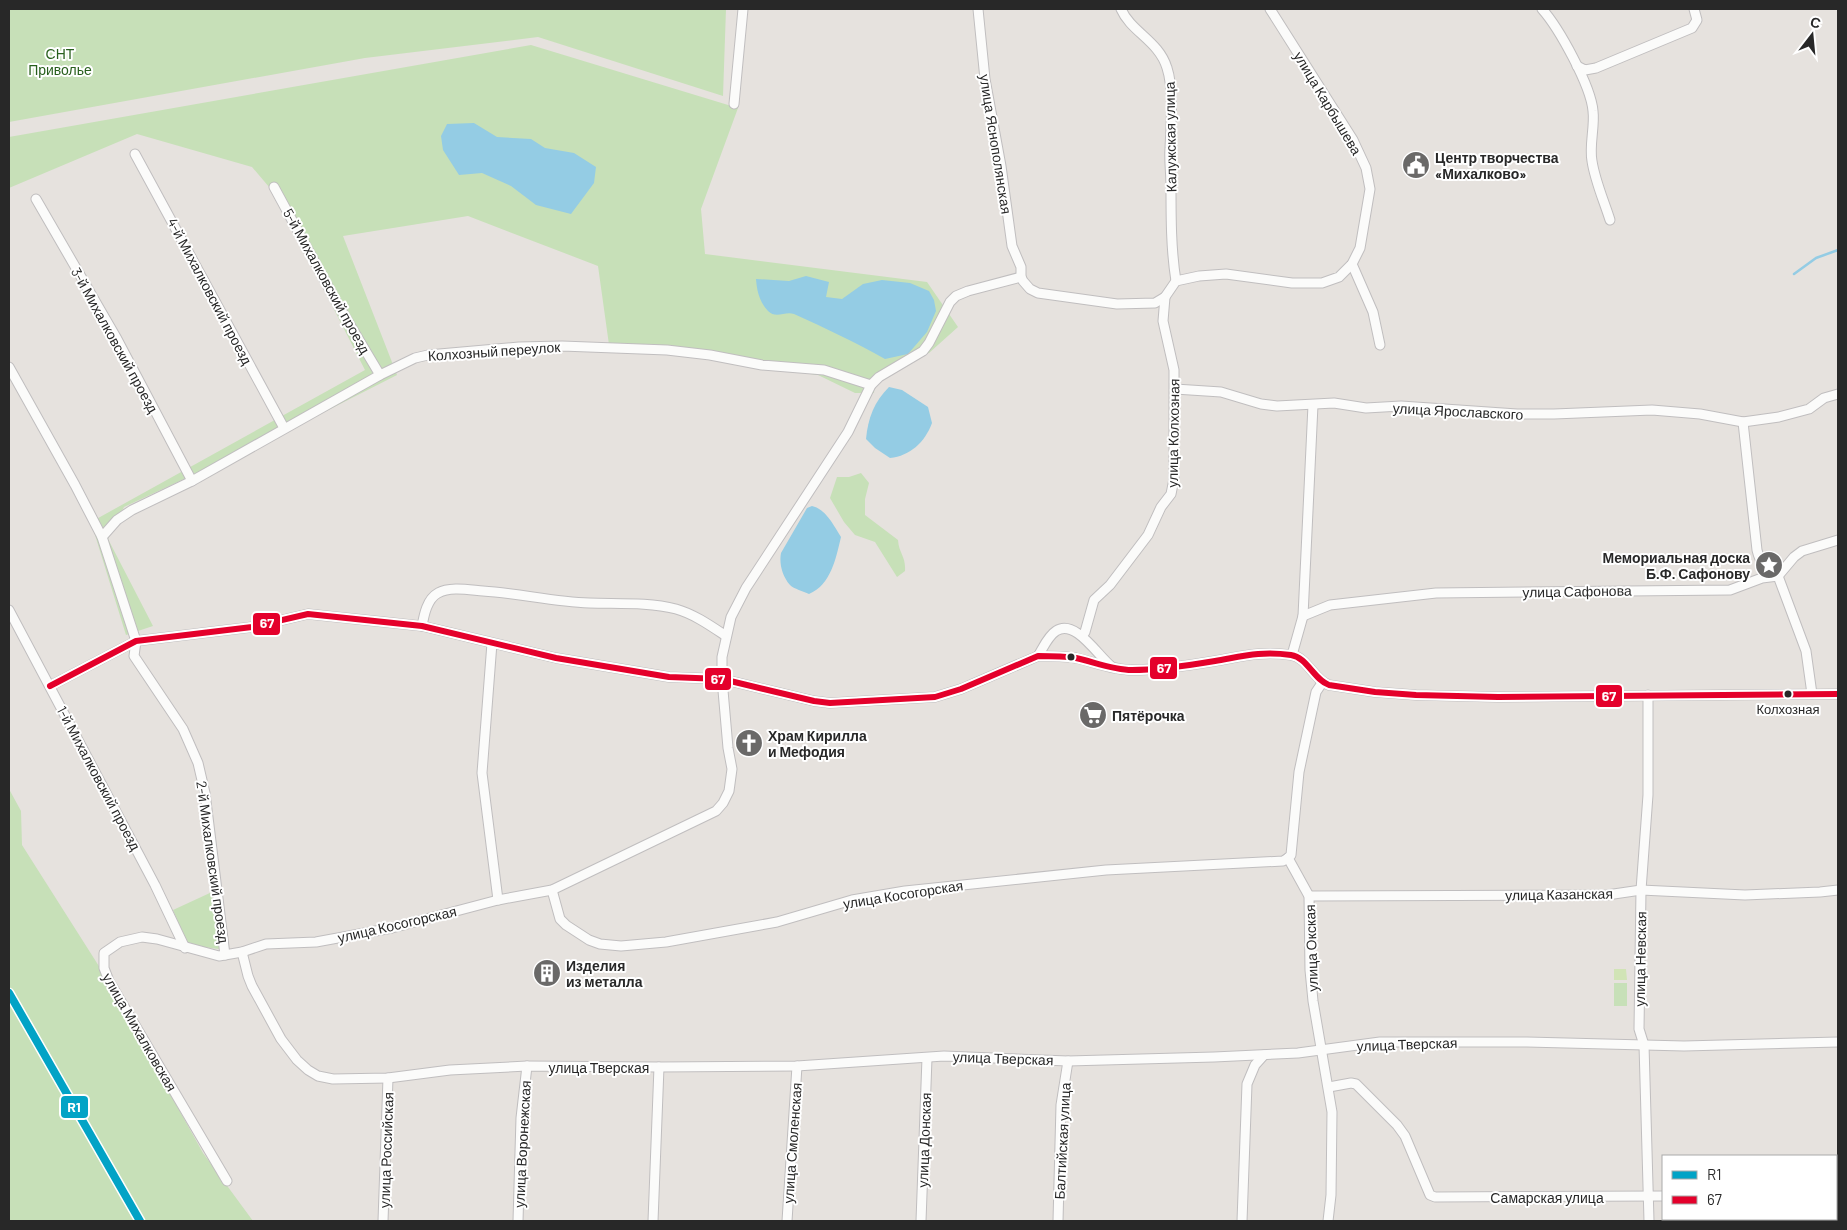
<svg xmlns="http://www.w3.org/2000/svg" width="1847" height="1230" font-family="Barlow,sans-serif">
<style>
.green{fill:#c7e0b8}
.pitch{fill:#d1e4b6}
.water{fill:#94cce4}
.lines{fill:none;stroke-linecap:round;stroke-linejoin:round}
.stream{stroke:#94cce4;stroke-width:2.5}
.minor-casing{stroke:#c0bebf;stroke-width:11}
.minor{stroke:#fbfbfa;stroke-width:9}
.bus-1-casing{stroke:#fff;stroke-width:10}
.bus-1{stroke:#e4002b;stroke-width:6}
.rail-1-casing{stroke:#fff;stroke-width:11}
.rail-1{stroke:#02a3c6;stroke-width:8}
.bus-dot{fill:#282828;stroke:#fff;stroke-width:2}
.labels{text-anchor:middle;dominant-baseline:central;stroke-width:4;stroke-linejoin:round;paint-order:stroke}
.bus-label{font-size:13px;fill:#282828;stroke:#fff}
.park-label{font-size:14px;fill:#285f1d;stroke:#fff}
.street-label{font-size:14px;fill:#282828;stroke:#fff}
.poi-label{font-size:14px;font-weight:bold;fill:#282828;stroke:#fff;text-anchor:start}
.line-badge{stroke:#fff;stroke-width:2}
.badge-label{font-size:14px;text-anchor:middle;font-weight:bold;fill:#fff}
</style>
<rect width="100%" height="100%" fill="#e6e2de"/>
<g class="green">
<polygon points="9,9 726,9 723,96 538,37 365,58 9,122"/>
<polygon points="531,45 738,108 701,209 705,254 927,282 958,327 929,353 903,359 875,374 874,393 855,393 818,375 668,354 610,352 598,266 468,216 343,236 397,375 287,431 124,507 108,539 153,626 126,635 91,522 365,370 275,194 252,167 137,134 9,188 9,137"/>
<path d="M861 473 869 483 865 499V515L898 540C899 554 906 556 905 571L897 577 875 542 855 535 844 522 830 498 837 477H849Z"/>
<polygon points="9,789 21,811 22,845 102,971 203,1153 253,1221 9,1221"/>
<polygon points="212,892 219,949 203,947 187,943 173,910"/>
<rect x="1614" y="983" width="13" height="23"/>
</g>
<polygon class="pitch" points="1614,969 1626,969 1627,980 1614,980"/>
<g class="water">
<polygon points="474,123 497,137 531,139 545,148 574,153 596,167 594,183 571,214 536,205 511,186 482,173 459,175 443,150 441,136 447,124"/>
<path d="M806 276 829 282 826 297 842 299 863 284 882 280 910 283 929 291 934 300 936 311 927 332 908 354 885 359C855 342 825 328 794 314 785 311 776 319 768 311 759 301 757 291 756 279L789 281Z"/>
<path d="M889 387 902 390 928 407 932 423C925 442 910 456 890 458L875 448 866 439C868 418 874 402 889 387Z"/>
<path d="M812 506C826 509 834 526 841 537 836 558 831 585 809 594 803 591 794 589 790 585 782 576 779 563 781 553L807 508Z"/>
</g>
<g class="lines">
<polyline class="stream" points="1794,274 1816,258 1838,250"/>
<g class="minor-casing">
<g id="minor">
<polyline points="978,9 985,79 1001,166 1012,246 1021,267 1021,277 1023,281 1030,289 1038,293 1117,304 1155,303 1165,297 1176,281 1199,276 1226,274 1292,283 1322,283 1339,277 1352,264 1360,248 1370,189 1366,168 1353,140 1270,9"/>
<path d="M1121 9C1131 32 1159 41 1167 68 1174 89 1171 126 1170 148 1169 161 1171 173 1171 186 1171 218 1171 250 1176 281"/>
<path d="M1542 9C1559 28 1591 86 1593 111 1595 127 1589 145 1592 161 1595 181 1604 201 1610 220"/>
<polyline points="1577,66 1585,70 1596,68 1692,28 1697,20 1694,9"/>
<polyline points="734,104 743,9"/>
<polyline points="135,154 284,428"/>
<polyline points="274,187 337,303 380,375"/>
<polyline points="36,199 117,339 192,481"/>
<polyline points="1352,264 1373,312 1380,345"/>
<polyline points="9,367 75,485 102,537 136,641 134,656 183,729 198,763 205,793 225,955"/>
<polyline points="1175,389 1221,392 1261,404 1277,406 1334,403 1366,408 1401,406 1517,414 1554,414 1652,410 1700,414 1743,422 1779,417 1809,409 1824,398 1838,394"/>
<path d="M1743 422 1757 550C1760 563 1766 570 1778 576L1806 651 1812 694"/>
<polyline points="102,537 117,520 132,510 192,481 380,375 415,358 428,355 519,347 562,346 667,350 710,355 762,365 824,370 871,385"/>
<polyline points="9,610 155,885 185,948"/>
<polyline points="1303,616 1330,605 1436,593 1730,590 1762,578 1778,576 1794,557 1802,551 1838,540"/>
<path d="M422 626C424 615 427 599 438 593 450 586 470 590 483 591 519 593 553 602 589 603 618 604 648 602 676 609 694 614 711 626 726 636"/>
<polyline points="1082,636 1085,632 1094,600 1110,585 1148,535 1161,507 1171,494 1174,479 1174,370 1163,321 1165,297"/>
<polyline points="492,643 482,773 498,900"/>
<polyline points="1292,655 1303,616 1313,405"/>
<path d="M1038 656C1043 648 1048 636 1056 631 1075 618 1098 656 1111 666"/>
<path d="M50 686 136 641 252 627 308 614 422 626 556 658 669 677 722 679 814 701 830 703 935 697 961 689 1038 656C1051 656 1063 656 1076 658 1094 662 1113 670 1132 670 1156 670 1191 665 1215 661 1244 656 1260 651 1291 655 1307 657 1314 680 1329 685L1375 692 1416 695 1498 697 1838 694"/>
<polyline points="1648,695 1648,795 1641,890 1639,1029 1644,1045 1649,1221"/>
<polyline points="1288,858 1309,896 1310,970 1313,1001 1332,1112 1331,1195 1328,1221"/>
<polyline points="1288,858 1291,855 1299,772 1316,692 1322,683"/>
<polyline points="552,890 560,919 566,925 589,940 600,944 621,946 666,942 777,922 852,900 905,891 1106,870 1283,861 1288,858"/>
<polyline points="1309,896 1607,895 1641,890 1745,895 1820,892 1838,890"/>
<polyline points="242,952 248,976 252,986 281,1039 297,1060 308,1070 318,1076 333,1079 388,1078 450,1070 527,1066 659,1067 797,1066 944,1056 1068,1061 1214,1057 1298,1053 1380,1042 1527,1042 1684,1046 1838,1042"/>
<polyline points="1329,1087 1351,1083 1356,1084 1397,1125 1405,1136 1430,1195 1435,1197 1663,1196"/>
<polyline points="227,1181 109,981 104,968 104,953 120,942 142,937 157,939 219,956 242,952 266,944 316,942 392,928 498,900 552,890 716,811 723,803 729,791 732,769 728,748 722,679 722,657 731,617 746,588 848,432 871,385 879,377 923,351 929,343 950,302 956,296 968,291 1021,277"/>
<polyline points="1836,1198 1838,1198"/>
<polyline points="383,1221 388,1078"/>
<polyline points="518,1221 521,1118 527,1066"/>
<polyline points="653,1221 659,1067"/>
<polyline points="787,1221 797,1066"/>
<polyline points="921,1221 927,1058"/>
<polyline points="1058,1221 1061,1105 1068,1061"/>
<polyline points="1242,1221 1247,1084 1255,1065 1264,1055"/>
</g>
</g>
<use href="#minor" class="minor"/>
<g class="bus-1-casing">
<path id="bus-1" d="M50 686 136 641 252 627 308 614 422 626 556 658 669 677 722 679 814 701 830 703 935 697 961 689 1038 656C1051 656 1063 656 1076 658 1094 662 1113 670 1132 670 1156 670 1191 665 1215 661 1244 656 1260 651 1291 655 1307 657 1314 680 1329 685L1375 692 1416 695 1498 697 1838 694"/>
</g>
<use href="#bus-1" class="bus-1"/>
<g class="rail-1-casing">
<polyline id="rail-1" points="9,993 140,1221"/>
</g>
<use href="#rail-1" class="rail-1"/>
</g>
<defs>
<g id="civic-disc" transform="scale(1.4375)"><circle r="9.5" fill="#6a6968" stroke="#fff"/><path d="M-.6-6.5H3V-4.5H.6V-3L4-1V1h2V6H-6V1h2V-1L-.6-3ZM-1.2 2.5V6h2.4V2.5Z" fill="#fff"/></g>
<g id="sight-disc" transform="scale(1.4375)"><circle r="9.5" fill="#6a6968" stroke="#fff"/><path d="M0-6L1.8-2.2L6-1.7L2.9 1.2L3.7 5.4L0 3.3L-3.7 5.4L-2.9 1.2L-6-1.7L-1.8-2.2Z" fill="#fff"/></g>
<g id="supermarket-disc" transform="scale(1.4375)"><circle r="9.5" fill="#6a6968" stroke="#fff"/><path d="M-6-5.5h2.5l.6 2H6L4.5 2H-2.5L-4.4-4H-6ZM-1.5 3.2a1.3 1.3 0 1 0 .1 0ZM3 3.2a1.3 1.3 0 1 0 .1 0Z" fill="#fff"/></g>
<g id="church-disc" transform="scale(1.4375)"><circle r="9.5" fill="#6a6968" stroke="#fff"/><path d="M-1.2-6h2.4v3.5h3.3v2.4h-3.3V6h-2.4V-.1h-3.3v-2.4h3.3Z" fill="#fff"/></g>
<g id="building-disc" transform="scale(1.4375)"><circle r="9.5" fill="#6a6968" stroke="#fff"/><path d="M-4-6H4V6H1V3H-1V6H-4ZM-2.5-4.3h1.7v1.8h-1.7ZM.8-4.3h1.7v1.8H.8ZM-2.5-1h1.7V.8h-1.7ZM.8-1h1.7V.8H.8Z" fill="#fff"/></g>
</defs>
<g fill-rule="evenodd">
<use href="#civic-disc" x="1416" y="165"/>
<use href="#sight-disc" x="1769" y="565"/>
<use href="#supermarket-disc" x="1093" y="715"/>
<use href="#church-disc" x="749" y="743"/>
<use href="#building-disc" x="547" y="973"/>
</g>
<g class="bus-dot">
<circle cx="1071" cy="657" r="4.5"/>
<circle cx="1788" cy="694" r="4.5"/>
</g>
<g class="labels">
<g class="bus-label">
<text x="1788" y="709">Колхозная</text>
</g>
<g class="park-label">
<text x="60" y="53">СНТ<tspan x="60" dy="16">Приволье</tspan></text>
</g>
<g class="street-label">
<text transform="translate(1328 103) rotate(59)">улица Карбышева</text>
<text transform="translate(1170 137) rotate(-91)">Калужская улица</text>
<text transform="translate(996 144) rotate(81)">улица Яснополянская</text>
<text transform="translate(327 281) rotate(61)">5-й Михалковский проезд</text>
<text transform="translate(210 291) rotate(62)">4-й Михалковский проезд</text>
<text transform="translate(115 340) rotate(61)">3-й Михалковский проезд</text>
<text transform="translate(494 351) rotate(-4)">Колхозный переулок</text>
<text transform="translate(1458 411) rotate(3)">улица Ярославского</text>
<text transform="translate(1173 433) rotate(-89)">улица Колхозная</text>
<text transform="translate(1577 591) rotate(-1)">улица Сафонова</text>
<text transform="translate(99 778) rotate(62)">1-й Михалковский проезд</text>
<text transform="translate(213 862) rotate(82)">2-й Михалковский проезд</text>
<text transform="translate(903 894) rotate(-9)">улица Косогорская</text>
<text transform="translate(1559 894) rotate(-1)">улица Казанская</text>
<text transform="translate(397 924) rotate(-13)">улица Косогорская</text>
<text transform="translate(1311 948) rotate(-92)">улица Окская</text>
<text transform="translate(1640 959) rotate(-89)">улица Невская</text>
<text transform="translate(140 1032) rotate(60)">улица Михалковская</text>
<text transform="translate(1407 1044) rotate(-2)">улица Тверская</text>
<text transform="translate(1003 1058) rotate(2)">улица Тверская</text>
<text x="599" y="1067">улица Тверская</text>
<text transform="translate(924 1140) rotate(-88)">улица Донская</text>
<text transform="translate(1062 1141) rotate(-87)">Балтийская улица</text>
<text transform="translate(792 1143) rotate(-86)">улица Смоленская</text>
<text transform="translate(522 1144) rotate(-87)">улица Воронежская</text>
<text transform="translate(386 1150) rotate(-88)">улица Российская</text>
<text x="1547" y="1197">Самарская улица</text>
</g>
<g class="poi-label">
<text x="1435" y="157">Центр творчества<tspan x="1435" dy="16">«Михалково»</tspan></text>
<text x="1750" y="557" text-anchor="end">Мемориальная доска<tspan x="1750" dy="16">Б.Ф. Сафонову</tspan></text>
<text x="1112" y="715">Пятёрочка</text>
<text x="768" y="735">Храм Кирилла<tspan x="768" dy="16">и Мефодия</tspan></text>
<text x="566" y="965">Изделия<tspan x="566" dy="16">из металла</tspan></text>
</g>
</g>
<g class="line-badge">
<rect x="252" y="612" width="29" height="24" rx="5" fill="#e4002b"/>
<rect x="1149" y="656" width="29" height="24" rx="5" fill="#e4002b"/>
<rect x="704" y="667" width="28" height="24" rx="5" fill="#e4002b"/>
<rect x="1595" y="684" width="28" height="24" rx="5" fill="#e4002b"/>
<rect x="60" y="1095" width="29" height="24" rx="5" fill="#02a3c6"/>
</g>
<g class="badge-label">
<text x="267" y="628">67</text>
<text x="1164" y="673">67</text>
<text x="718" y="684">67</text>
<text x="1609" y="701">67</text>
<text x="74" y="1112">R1</text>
</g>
<rect width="1847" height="1230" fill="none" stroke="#282828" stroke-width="20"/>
<rect x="1662" y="1155" width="175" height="65" fill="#ffffff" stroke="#a9a9a9"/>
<rect x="1672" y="1171" width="25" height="8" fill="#02a3c6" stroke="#a9a9a9"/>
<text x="1707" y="1180" font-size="15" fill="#282828">R1</text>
<rect x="1672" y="1196" width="25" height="8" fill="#e4002b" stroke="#a9a9a9"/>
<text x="1707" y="1205" font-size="15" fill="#282828">67</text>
<g transform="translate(1812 35) rotate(16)" stroke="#ffffff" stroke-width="4" paint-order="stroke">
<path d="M0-4L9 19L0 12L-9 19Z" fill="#282828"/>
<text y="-8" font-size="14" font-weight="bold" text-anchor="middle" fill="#282828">С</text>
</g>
</svg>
